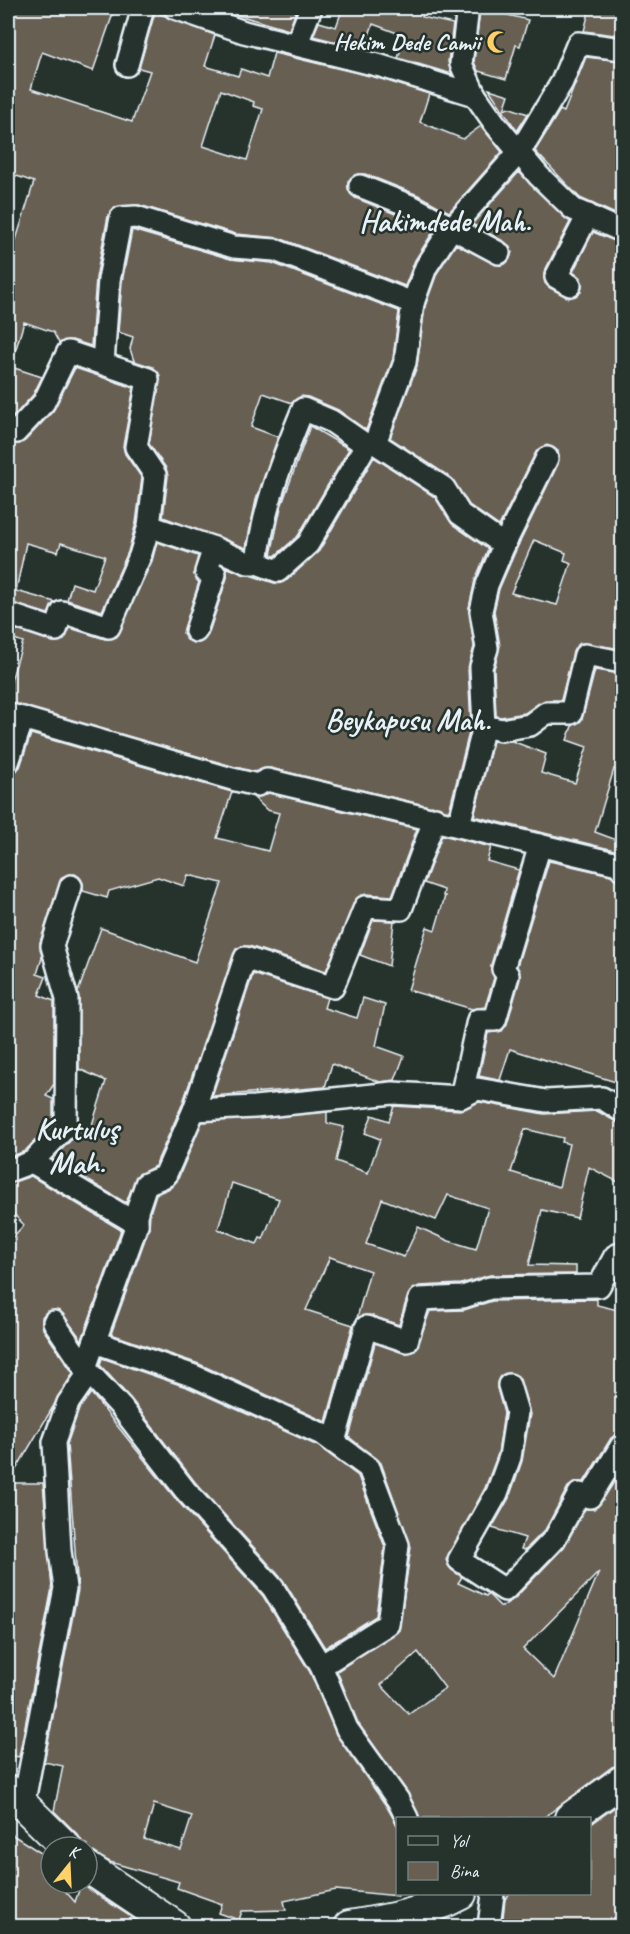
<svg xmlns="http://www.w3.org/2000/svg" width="630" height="1934" font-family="Caveat,sans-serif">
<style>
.building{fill:#685f52;stroke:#e8f1f8;stroke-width:1.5;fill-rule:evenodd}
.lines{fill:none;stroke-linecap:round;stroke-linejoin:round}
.street-casing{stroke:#e8f1f8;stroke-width:26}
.secondary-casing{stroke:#e8f1f8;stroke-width:34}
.street{stroke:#26332d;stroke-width:21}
.secondary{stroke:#26332d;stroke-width:30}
.labels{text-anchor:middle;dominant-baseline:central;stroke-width:5;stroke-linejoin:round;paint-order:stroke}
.poi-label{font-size:24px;font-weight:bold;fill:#e8f1f8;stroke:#26332d;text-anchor:end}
.district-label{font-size:30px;font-weight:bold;fill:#e8f1f8;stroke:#26332d}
</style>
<rect width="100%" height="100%" fill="#26332d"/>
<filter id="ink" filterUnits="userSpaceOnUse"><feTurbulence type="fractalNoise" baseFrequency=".0167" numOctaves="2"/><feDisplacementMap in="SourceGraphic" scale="12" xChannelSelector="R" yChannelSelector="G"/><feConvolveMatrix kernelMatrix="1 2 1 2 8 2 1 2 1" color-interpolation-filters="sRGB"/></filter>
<g filter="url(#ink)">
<g class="building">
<path d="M8 8H64L81 13 83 8H115L93 71 42 52 31 89 132 122 150 71 139 68 155 12 215 35 205 66 238 76 241 69 267 78 274 53 378 78 429 94 420 122 463 139 481 126 502 152 449 212 418 195 365 174H358L348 181V188L355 198 408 219 433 232 415 260 405 286 279 238 236 234 139 205 115 207 108 216 96 278 91 346 72 340 59 343 53 332 24 322 12 362H8V240L15 243 34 182 8 173ZM221 90 254 102 253 106 263 109 247 160 203 146Z"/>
<polygon points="214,8 286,8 296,11 289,30"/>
<polygon points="333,8 425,8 422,17 453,24 448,62 452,74 398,58 405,36 373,24 364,49 313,36 319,22 336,27 341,13 333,10"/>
<polygon points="480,8 528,20 520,46 516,45 506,79 478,71 474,62"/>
<polygon points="590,8 618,8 616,26 622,26 622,36 584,31"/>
<polygon points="586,57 622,61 622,217 580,198 535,151 560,110 564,112"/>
<polygon points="489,89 509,95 504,110 508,107 528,114 517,131"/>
<path d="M519 172 570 222 544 272 545 283 550 288 569 298 581 292V279L573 272 593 232 622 244V649L580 643 573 652 561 700H545L525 713 501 717 496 716 494 669 500 646 494 611 499 589 516 550 558 464V451L547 445 536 452 499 526 469 505 451 478 390 438 417 366 425 306 437 273 456 244 494 264H505L510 258 512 252 505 242 472 224ZM534 540 566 553 564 560 571 563 557 605 511 593Z"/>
<polygon points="132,230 231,259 272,263 399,311 393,359 366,430 338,410 308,397 301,396 292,403 263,393 251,427 278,437 256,500 246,548 163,517 168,476 166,468 149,444 160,376 153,367 134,361 130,349 133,337 118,332 122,282"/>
<polygon points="8,366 42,377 33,395 12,418 8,418"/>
<polygon points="75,368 134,388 123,446 125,454 142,478 136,523 128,552 102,611 67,600 72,583 93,590 105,556 61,543 58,552 26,543 16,591 55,602 48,614 8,602 8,443 19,444 25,441 53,411"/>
<polygon points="310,426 349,449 298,536 275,556 271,555 281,507"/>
<polygon points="374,457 435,497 452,524 488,549 475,580 469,608 474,647 468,668 471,725 449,811 270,768 255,772 235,767 8,702 8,690 23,642 8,637 8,627 53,642 64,640 70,628 105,639 116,637 152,561 157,542 198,556 194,574 199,582 183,633 187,640 199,643 208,635 227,578 225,567 274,583 287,580 319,551"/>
<polygon points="595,670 622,674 622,772 614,769 595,832 622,842 622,852 474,816 493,741 512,741 546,754 541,773 575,783 587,747 567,740 572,726 581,721 583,716"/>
<polygon points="31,734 232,792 217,838 268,851 279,813 267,810 253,797 269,793 417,829 392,896 366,894 358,897 326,971 249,946 236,949 182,1105 155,1166 136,1176 126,1203 52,1159 75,1136 79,1127 90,1131 106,1081 79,1069 78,992 101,928 195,962 222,883 188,875 184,886 158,877 109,891 107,898 83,891 83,883 75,874 62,877 40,942 42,958 37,974 46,977 39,995 54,1001 54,1084 46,1096 53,1099 53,1122 25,1151 8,1158 8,781 9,775 20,767"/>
<polygon points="442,835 491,847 487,861 519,870 491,965 494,978 485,1007 472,1009 408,990 427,927 435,930 445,896 443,896 444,890 424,883"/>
<polygon points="549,861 611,875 622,882 622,1084 510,1049 500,1080 503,1081 479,1076 488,1033 502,1031 507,1024 520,979 517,966"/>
<polygon points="373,920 394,921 389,966 360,955"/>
<polygon points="253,974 327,998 324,1008 357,1018 363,998 385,1005 376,1046 404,1056 395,1080 380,1082 332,1064 325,1087 212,1096"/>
<path d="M479 1102 544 1114 597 1111 622 1125V1184L589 1167 577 1218 542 1210 529 1265 576 1266V1274L490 1275 461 1284 419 1286 408 1295 399 1325 370 1315 357 1318 370 1271 330 1257 306 1310 353 1325 326 1422 199 1364 111 1334 149 1228 150 1213 156 1194 170 1188 177 1181 202 1122 327 1112V1123L344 1127 336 1161 368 1173 380 1139 365 1133 372 1115 389 1121 394 1106 460 1110ZM525 1129 563 1138 562 1142 569 1144 559 1187 511 1172ZM232 1183 279 1199 263 1239 260 1238 257 1244 218 1229ZM448 1195 488 1208 476 1249 449 1241 418 1227 404 1257 366 1244 382 1199 436 1220Z"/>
<polygon points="31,1176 121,1230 82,1340 60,1311 47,1311 42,1317 43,1329 73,1373 8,1483 43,1483 52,1588 19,1757 8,1755 8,1242 24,1225 8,1208 8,1184"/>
<path d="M597 1299V1305L622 1311V1432L611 1438 584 1482H576L568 1487 545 1530 525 1550 521 1549 525 1538 492 1528 509 1498 522 1461 530 1414 518 1376 511 1373 500 1376 497 1388 504 1413 498 1454 485 1488 446 1560 452 1570 462 1577 458 1583 486 1596 488 1594 501 1607 514 1599 564 1547 585 1509H594L600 1504 622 1469V1764L612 1767 543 1818H420L408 1793 358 1723 337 1671 399 1630 411 1547 381 1463 349 1437 375 1343 403 1353 415 1351 430 1311 464 1310 492 1301ZM599 1572 554 1679 523 1649ZM418 1652 445 1688 409 1714 381 1685Z"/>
<polygon points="102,1358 189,1388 318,1446 358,1476 385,1547 376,1616 325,1648 283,1580 195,1482 131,1399 100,1365"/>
<path d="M91 1393 175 1498 263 1596 310 1672 337 1736 387 1807 398 1826V1896L336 1890 284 1901 286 1910 242 1911 239 1920 219 1913 222 1904 177 1888 179 1882 110 1862 87 1850V1845L83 1843 78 1835 54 1811 63 1766 44 1762 78 1590 67 1444 79 1409ZM154 1804 192 1816 181 1850 144 1839Z"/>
<polygon points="622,1802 622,1926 502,1926 505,1899 510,1893 590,1893 590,1825"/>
<polygon points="8,1832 41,1853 43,1867 51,1876 51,1883 58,1883 75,1902 81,1884 145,1926 8,1926"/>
</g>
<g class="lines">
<g class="street-casing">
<g id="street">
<polyline points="175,8 244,32 381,66 475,95 496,125 539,176 573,209 622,231"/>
<polyline points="468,8 461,64 475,95"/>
<polyline points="297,43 311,8"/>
<polyline points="127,65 143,8"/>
<polyline points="360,186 413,207 499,253"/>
<polyline points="570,285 556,277 588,215"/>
<polyline points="103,363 109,280 121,218 136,217 234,247 275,250 413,303 426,267 451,229 520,151 562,82 578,43 622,49"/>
<polyline points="8,430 16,432 44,402 68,352 148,379 136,447 155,475 149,526 140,556 109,627 62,612 56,630 8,614"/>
<polyline points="375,443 444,488 460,514 504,545 547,458"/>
<polyline points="149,526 214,548 248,563 257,563 278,571 308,544 366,445 375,443 405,362 413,303"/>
<path d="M257 563C263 508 282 460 303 409L331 421 366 445"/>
<polyline points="196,631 215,574 206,572 214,548"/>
<polyline points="8,714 232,779 257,785 267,780 618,864 622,869"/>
<polyline points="484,726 501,730 530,725 546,713 571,713 585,655 622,662"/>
<polyline points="8,762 23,718"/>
<polyline points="459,825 484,726 481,667 487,648 481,611 487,585 504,545"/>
<polyline points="461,1097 478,1020 495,1020 508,975 503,969 540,845"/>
<polyline points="194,1110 255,1107 393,1093 461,1097 477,1089 546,1101 602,1098 622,1111"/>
<polyline points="32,1162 137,1224"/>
<polyline points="8,1171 32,1162 66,1127 67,999 52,946 71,886"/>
<polyline points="54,1322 85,1368"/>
<polyline points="95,1342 194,1376 324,1435 369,1468 398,1545 388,1624 321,1666"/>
<polyline points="509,1385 517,1412 510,1457 497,1493 459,1560 505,1590 555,1538 579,1494 590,1497 622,1445"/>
<polyline points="334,1442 366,1327 407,1341 420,1299 463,1297 490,1288 599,1286 615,1256 622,1253"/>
<polyline points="23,1806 65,1588 60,1551 54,1442 68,1403 89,1373"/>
<polyline points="407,1818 398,1800 347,1729 321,1666 273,1588 185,1490 121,1407 85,1368 137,1224 137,1211 146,1184 165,1176 194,1110 245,958 333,987 365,907 401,909 435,818"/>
<polyline points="489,1926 493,1894"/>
</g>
</g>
<g class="secondary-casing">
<g id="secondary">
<polyline points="8,1790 66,1847"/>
<polyline points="570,1818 622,1781"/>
<polyline points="87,1867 175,1926"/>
<path d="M349 1926C388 1920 426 1913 461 1894"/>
</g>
</g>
<use href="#street" class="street"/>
<use href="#secondary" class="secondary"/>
</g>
</g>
<defs>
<g id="mosque-bare" transform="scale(1.8)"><path d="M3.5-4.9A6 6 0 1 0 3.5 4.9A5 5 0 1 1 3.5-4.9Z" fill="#ffd166" stroke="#26332d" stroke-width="2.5" paint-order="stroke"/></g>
</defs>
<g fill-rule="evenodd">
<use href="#mosque-bare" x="498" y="42"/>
</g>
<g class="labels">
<g class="poi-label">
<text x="480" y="42">Hekim Dede Camii</text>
</g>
<g class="district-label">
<text x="445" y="221">Hakimdede Mah.</text>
<text x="408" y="720">Beykapusu Mah.</text>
<text x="77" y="1129">Kurtuluş<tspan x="77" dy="34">Mah.</tspan></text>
</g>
</g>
<rect width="630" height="1934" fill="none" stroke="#26332d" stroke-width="30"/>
<rect x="15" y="15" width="600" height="1904" fill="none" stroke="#e8f1f8" stroke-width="2" filter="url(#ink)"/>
<rect x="396" y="1817" width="195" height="78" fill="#26332d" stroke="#747f7e" stroke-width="1.5"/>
<rect x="408" y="1836" width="30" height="9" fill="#26332d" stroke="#747f7e" stroke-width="1.5"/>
<text x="450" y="1847" font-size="18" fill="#e8f1f8">Yol</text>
<rect x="408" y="1862" width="30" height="18" fill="#685f52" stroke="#747f7e" stroke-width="1.5"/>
<text x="450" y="1877" font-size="18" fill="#e8f1f8">Bina</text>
<g transform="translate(69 1865) rotate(18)"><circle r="28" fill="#26332d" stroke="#747f7e" stroke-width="1.5"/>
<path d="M0-4.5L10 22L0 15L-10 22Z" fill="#ffd166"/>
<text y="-9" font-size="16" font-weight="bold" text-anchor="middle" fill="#e8f1f8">K</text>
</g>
</svg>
